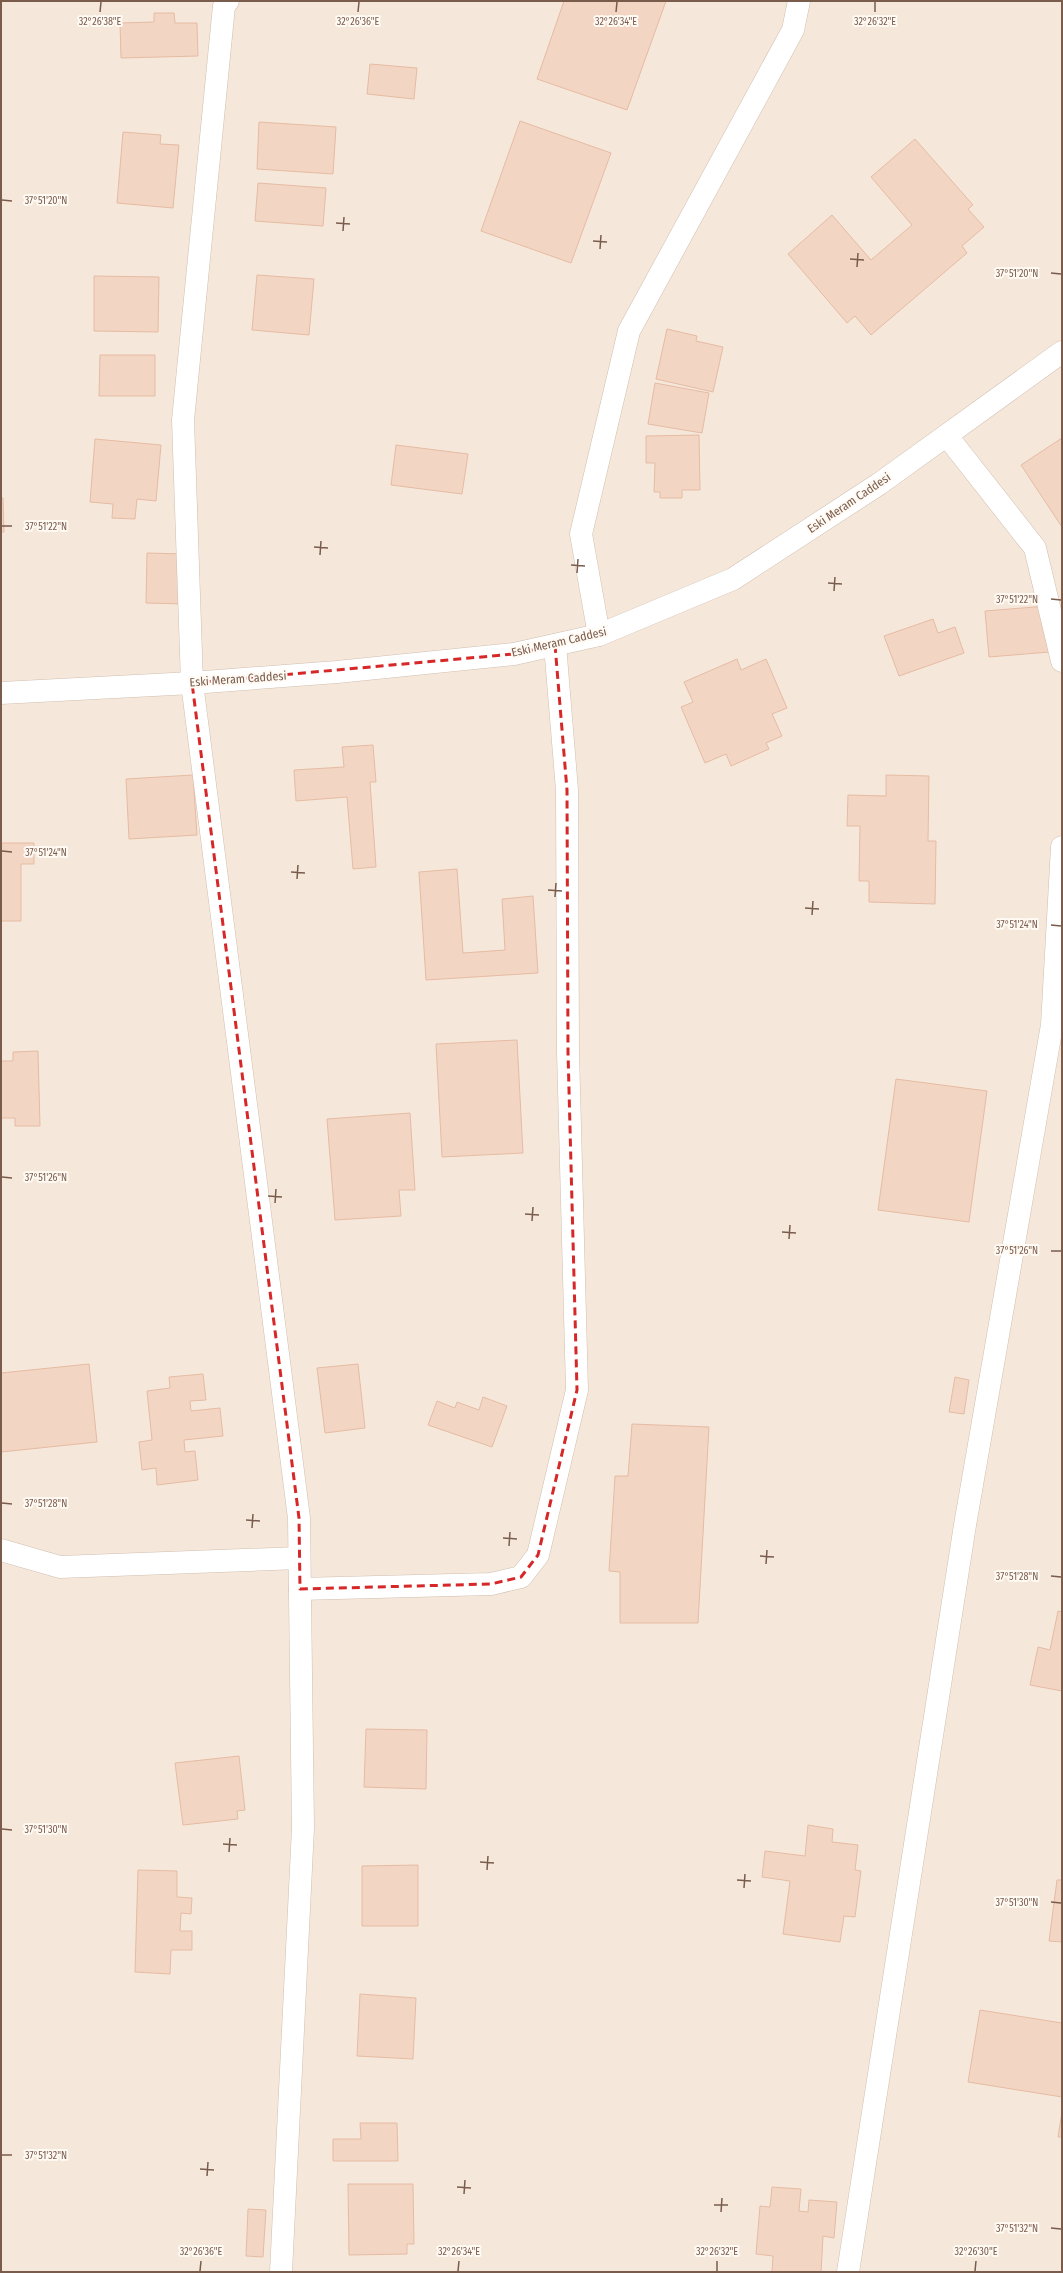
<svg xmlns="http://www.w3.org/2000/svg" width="1063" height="2273" font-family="'Fira Sans Condensed',sans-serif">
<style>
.residential{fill:#f5e8da}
.building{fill:#f3d5c3;stroke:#e6bba3}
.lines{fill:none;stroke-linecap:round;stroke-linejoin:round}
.minor-casing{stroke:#d1beb0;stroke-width:23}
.tertiary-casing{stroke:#d1beb0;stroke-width:23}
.minor{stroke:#fff;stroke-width:22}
.tertiary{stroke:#fff;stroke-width:22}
.marked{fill:none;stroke:#d62828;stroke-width:3;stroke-dasharray:8 5;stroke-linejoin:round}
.ticks{fill:none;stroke:#7a5c4d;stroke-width:1.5}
.labels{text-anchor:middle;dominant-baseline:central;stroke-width:4;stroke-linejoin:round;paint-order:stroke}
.street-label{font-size:12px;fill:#7a5c4d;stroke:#fffaf3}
.ticks-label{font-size:10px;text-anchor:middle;fill:#7a5c4d;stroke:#fffaf3;stroke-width:4;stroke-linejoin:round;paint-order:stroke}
</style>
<rect width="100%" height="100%" fill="#fdf6ec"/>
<rect class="residential" x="1" y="1" width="1061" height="2271"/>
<g class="building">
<polygon points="564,1 666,1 627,110 537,79"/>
<polygon points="154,13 174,13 175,23 197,23 198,56 121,58 120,23 154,22"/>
<polygon points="370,64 417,68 414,99 367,94"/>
<polygon points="520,121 611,153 571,263 481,231"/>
<polygon points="259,122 336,127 333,174 257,169"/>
<polygon points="123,132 161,135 160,144 179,145 173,208 117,203"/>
<polygon points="915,139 973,205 968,209 984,227 962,246 967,253 871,335 855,316 847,323 788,254 832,215 871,260 912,225 871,177"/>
<polygon points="258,183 326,188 323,226 255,221"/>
<polygon points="257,275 314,279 309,335 252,330"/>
<polygon points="94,276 159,277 158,332 94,331"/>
<polygon points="667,329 697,336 696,341 723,347 713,392 656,379"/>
<polygon points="100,355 155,355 155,396 99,396"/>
<polygon points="655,383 709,393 702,433 648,424"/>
<polygon points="699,435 700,490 682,490 682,498 660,498 660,492 654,492 655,463 646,463 646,436"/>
<polygon points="1062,438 1062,527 1021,465"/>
<polygon points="95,439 161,445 156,501 137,499 135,519 112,518 113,504 90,502"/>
<polygon points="396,445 468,454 462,494 391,485"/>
<polygon points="1,498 3,498 4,532 1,532"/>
<polygon points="147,553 186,554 186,604 146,603"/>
<polygon points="1047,606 1050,652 989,657 985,611"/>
<polygon points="933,619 938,633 955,627 964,653 899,676 884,636"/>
<polygon points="737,659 741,670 766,659 787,708 772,714 782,736 766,743 769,749 731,766 726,754 705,763 681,707 693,702 684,682"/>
<polygon points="373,745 376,782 370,782 376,867 353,869 347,797 296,801 294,770 344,767 342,747"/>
<polygon points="193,775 197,835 129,839 126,779"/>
<polygon points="886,775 929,776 928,841 936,841 935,904 869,902 869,881 859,881 860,826 847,826 848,795 886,796"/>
<polygon points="1,843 34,843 34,864 21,864 21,921 1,921"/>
<polygon points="457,869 463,953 505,950 502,899 533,896 538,973 426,980 419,872"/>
<polygon points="517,1040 523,1153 442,1157 436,1044"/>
<polygon points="38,1051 40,1126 15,1126 15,1118 1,1118 1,1061 13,1061 13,1052"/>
<polygon points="896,1079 987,1091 969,1222 878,1210"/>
<polygon points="410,1113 415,1190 399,1190 401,1216 335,1220 327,1119"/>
<polygon points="89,1364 97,1442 1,1452 1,1373"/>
<polygon points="358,1364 365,1428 325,1433 317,1368"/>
<polygon points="203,1374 206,1400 190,1401 191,1411 220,1408 223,1436 184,1440 185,1452 195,1451 198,1480 157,1485 156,1468 142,1470 139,1442 152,1440 147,1391 170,1388 169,1377"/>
<polygon points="955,1377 969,1380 964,1414 949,1412"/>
<polygon points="483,1397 507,1406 492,1447 428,1425 437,1401 455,1408 457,1402 479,1410"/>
<polygon points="632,1424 709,1427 698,1623 620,1623 620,1572 609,1571 615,1476 628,1476"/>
<polygon points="1058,1611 1062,1612 1062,1691 1030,1685 1038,1647 1050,1650"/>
<polygon points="366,1729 427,1730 426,1789 364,1787"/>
<polygon points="239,1756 245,1810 237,1811 238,1819 183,1825 175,1763"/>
<polygon points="808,1825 833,1829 832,1842 858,1845 855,1870 861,1871 855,1917 844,1916 840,1942 783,1934 790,1881 762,1877 765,1851 805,1856"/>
<polygon points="418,1865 418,1926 362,1926 362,1866"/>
<polygon points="138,1870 177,1871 177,1897 192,1898 191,1914 181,1913 180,1931 192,1931 192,1950 171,1950 170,1974 135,1972"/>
<polygon points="1057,1880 1062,1880 1062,1942 1049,1941"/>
<polygon points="360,1994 416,1998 413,2059 357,2056"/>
<polygon points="980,2010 1062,2023 1062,2097 968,2082"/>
<polygon points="1062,2112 1062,2137 1058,2137"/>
<polygon points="360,2123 397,2123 398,2161 333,2161 333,2139 361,2139"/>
<polygon points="348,2184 413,2184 414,2244 407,2244 407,2254 349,2255"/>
<polygon points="772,2187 801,2189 799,2211 808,2212 809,2200 837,2202 834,2238 823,2236 821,2272 772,2272 773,2256 756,2254 760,2206 770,2207"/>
<polygon points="248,2209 266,2210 263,2257 246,2256"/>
</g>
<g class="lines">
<g class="minor-casing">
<g id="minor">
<polyline points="228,1 224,6 183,420 192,683 299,1518 303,1828 281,2272"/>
<polyline points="947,436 1035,548 1062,661"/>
<polyline points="599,635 581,534 629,331 793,30 799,1"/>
<polyline points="1,1550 60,1567 299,1558"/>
<polyline points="300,1589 491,1584 521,1577 538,1555 577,1390 568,1052 567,790 555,645"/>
<polyline points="848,2272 965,1525 1052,1025 1062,847"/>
</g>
</g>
<g class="tertiary-casing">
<polyline id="tertiary" points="1,693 192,683 337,672 514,654 599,635 733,579 879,484 1062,352"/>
</g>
<use href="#minor" class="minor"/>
<use href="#tertiary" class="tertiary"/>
</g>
<path class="marked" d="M555 645 567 790 568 1052 577 1390 538 1555 521 1577 491 1584 300 1589 299 1518 192 683 514 654Z"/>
<path class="ticks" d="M100 12 101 2M358 12 359 2M616 12 617 2M875 12V2M2 200 12 201M336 223 350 224M343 231 344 217M593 241 607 242M600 249 601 235M850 259 864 260M857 267 858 253M1051 273 1061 274M2 526H12M314 547 328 548M320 555 321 541M571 565 585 566M577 573 578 559M828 583 842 584M834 591 835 577M1051 599 1061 600M2 851 12 852M291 872 305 873M297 879 298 865M548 890 562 891M555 897 556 883M805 908 819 909M812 915 813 901M1051 925 1061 926M2 1177 12 1178M268 1196 282 1197M275 1203 276 1189M525 1214 539 1215M532 1221 533 1207M782 1232 796 1233M789 1239 790 1225M1051 1251H1061M2 1503 12 1504M246 1520 260 1521M252 1528 253 1514M503 1538 517 1539M509 1546 510 1532M760 1556 774 1557M766 1564 767 1550M1051 1576 1061 1577M2 1829 12 1830M223 1844 237 1845M229 1852 230 1838M480 1862 494 1863M487 1870 488 1856M737 1880 751 1881M744 1888 745 1874M1051 1902 1061 1903M2 2155H12M200 2169 214 2170M207 2176 208 2162M457 2187 471 2188M464 2194 465 2180M714 2205H728M721 2212 722 2198M1051 2228 1061 2229M200 2271 201 2261M458 2271 459 2261M717 2271V2261M975 2271 976 2261"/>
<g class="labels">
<g class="street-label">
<text transform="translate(849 503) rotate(-34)">Eski Meram Caddesi</text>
<text transform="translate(559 642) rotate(-13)">Eski Meram Caddesi</text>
<text transform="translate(238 679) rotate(-4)">Eski Meram Caddesi</text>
</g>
</g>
<g class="ticks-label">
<text x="100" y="25">32°26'38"E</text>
<text x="358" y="25">32°26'36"E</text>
<text x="616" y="25">32°26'34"E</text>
<text x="875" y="25">32°26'32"E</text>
<text x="46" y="204">37°51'20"N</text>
<text x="1017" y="277">37°51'20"N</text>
<text x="46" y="530">37°51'22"N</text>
<text x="1017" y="603">37°51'22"N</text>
<text x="46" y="856">37°51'24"N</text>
<text x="1017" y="928">37°51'24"N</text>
<text x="46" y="1181">37°51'26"N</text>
<text x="1017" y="1254">37°51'26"N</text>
<text x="46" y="1507">37°51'28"N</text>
<text x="1017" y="1580">37°51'28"N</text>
<text x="46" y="1833">37°51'30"N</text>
<text x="1017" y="1906">37°51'30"N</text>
<text x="46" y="2159">37°51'32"N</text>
<text x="1017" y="2232">37°51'32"N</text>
<text x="201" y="2255">32°26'36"E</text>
<text x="459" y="2255">32°26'34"E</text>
<text x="717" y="2255">32°26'32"E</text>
<text x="976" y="2255">32°26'30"E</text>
</g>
<rect width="1063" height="2273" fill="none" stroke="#7a5c4d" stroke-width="4"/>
</svg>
